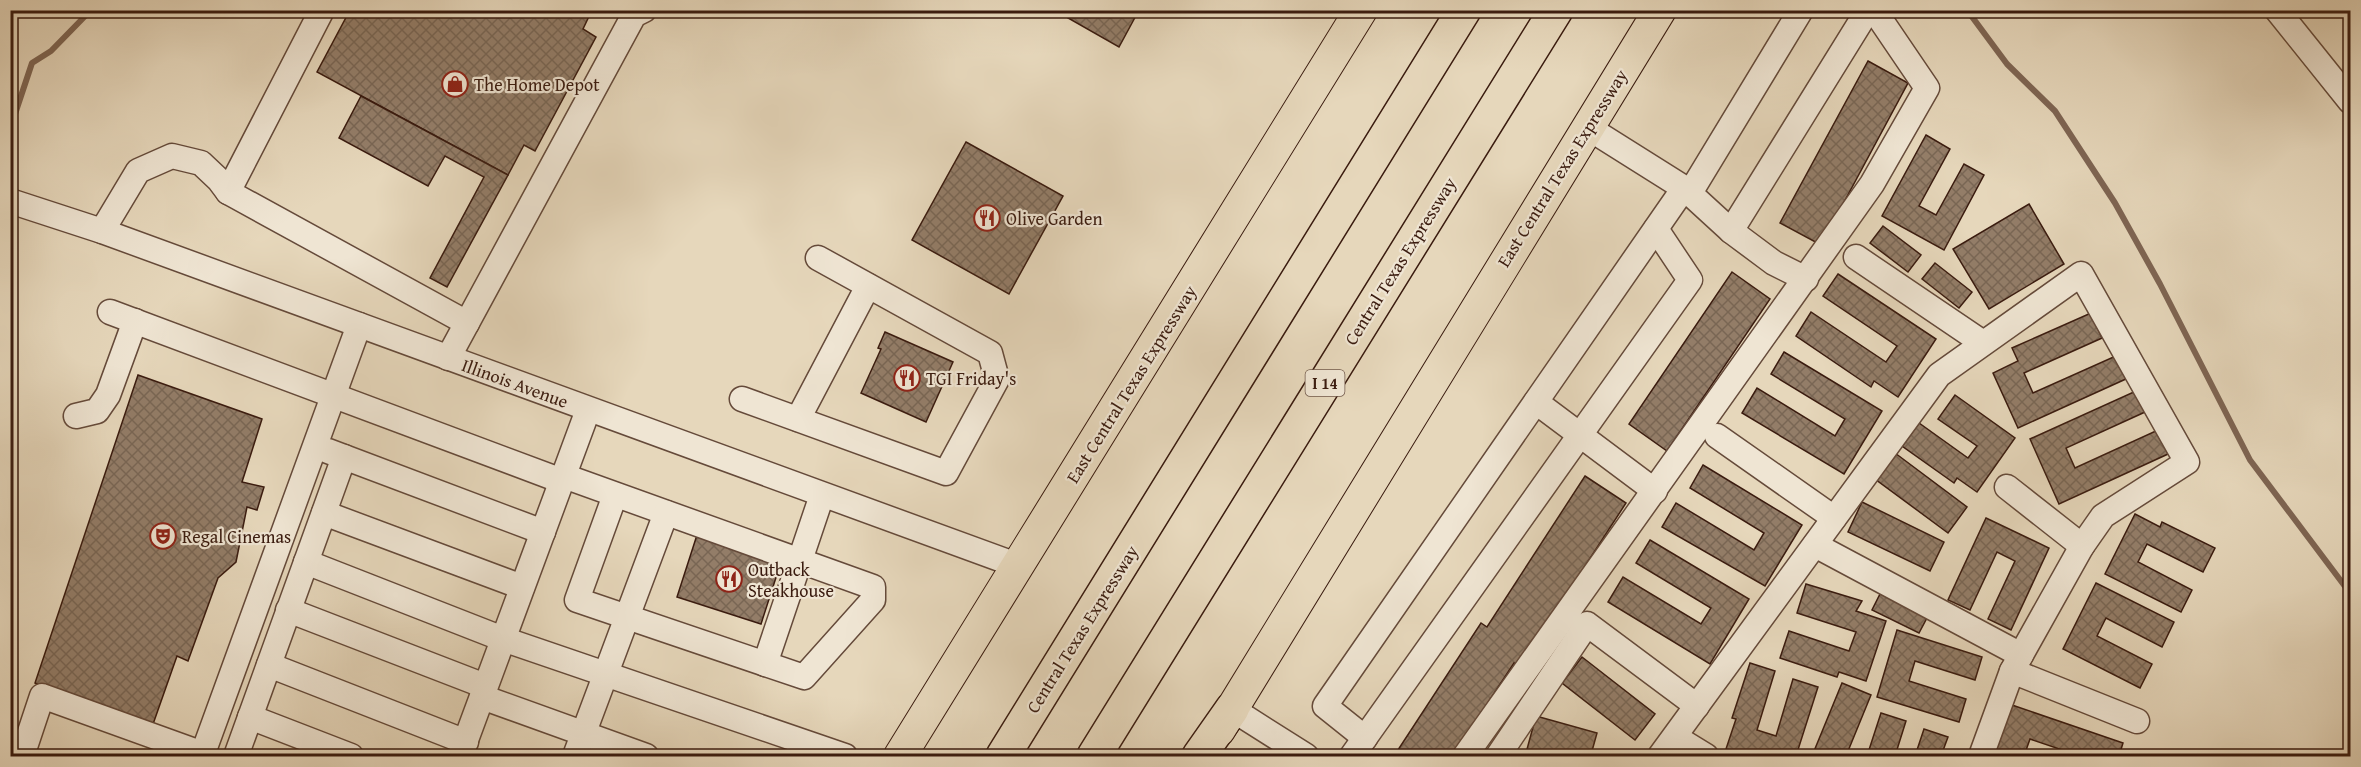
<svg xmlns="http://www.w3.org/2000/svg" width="2361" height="767" font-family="'Gentium Book Plus',serif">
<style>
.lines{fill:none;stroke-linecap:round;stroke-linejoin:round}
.stream{stroke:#7e6553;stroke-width:6}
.building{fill:url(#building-cross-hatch);stroke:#3a1b0f;stroke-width:1.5}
.minor-casing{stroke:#654a3a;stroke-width:27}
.major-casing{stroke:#3a1b0f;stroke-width:34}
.highway-casing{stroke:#3a1b0f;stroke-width:36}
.minor{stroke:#efe5d3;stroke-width:24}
.major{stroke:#e6d7bb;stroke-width:32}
.highway{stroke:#e6d7bb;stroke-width:33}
.labels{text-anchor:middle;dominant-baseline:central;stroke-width:4.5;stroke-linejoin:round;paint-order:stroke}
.shield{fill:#efe5d3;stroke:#70584a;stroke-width:1.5}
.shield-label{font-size:16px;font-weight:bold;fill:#3a1b0f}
.poi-label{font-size:18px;fill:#3a1b0f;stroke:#efe5d3;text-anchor:start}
.street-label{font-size:18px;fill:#3a1b0f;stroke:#efe5d3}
</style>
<defs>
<pattern id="building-cross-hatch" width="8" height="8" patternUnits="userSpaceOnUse" patternTransform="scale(1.5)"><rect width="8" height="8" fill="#937d68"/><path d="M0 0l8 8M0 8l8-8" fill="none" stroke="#796654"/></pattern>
</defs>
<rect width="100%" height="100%" fill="#e6d7bb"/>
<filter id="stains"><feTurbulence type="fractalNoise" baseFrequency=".00333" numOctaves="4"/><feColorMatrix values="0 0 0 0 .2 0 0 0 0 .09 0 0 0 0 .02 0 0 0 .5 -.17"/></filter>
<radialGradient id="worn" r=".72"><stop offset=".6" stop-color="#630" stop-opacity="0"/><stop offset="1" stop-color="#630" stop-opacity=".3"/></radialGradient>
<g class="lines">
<g class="stream">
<polyline points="1967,10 2007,64 2055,111 2115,203 2160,284 2250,460 2350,593"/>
<polyline points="10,129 32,63 51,51 91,10"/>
</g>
</g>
<g class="building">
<polygon points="350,10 592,10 583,29 596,37 535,151 524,145 508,175 317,72"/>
<polygon points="1054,10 1139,10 1119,47"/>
<polygon points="1868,61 1908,83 1821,245 1780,223"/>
<polygon points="361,96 508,175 447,287 430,278 484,177 445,156 428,186 339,138"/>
<polygon points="1926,135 1950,149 1919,206 1936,215 1964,164 1984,175 1944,250 1882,216"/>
<polygon points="966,142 1063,196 1009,294 912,240"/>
<polygon points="2029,204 2064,264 1989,309 1953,249"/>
<polygon points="1883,226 1921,255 1908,272 1870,243"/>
<polygon points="1935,263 1972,292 1959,308 1922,279"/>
<polygon points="1732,272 1770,299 1667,451 1629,424"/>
<polygon points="1838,274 1936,339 1898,397 1874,381 1871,387 1796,336 1811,312 1886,362 1897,346 1823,296"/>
<polygon points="2091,313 2102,338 2024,373 2033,393 2118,355 2128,378 2018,428 1993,373 2018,361 2012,348"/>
<polygon points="885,332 953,362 926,422 861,393 881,349 878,348"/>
<polygon points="1784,352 1882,411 1844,474 1742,413 1757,388 1835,436 1845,419 1771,374"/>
<polygon points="138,375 262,419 242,482 264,487 257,510 247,507 236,562 218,578 188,661 177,656 152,727 35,683"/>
<polygon points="2136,391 2145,412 2066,448 2075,468 2158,430 2168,454 2059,504 2030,439"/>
<polygon points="1955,395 2015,438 1977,492 1957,478 1954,483 1902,446 1919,423 1968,458 1977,446 1938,419"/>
<polygon points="1895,453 1967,507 1948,533 1875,479"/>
<polygon points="1703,465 1802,525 1765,586 1662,527 1676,503 1754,550 1764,533 1690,488"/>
<polygon points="1585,476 1626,503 1520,666 1514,663 1453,756 1394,756 1481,623 1487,627"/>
<polygon points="1862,502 1944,542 1930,571 1848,532"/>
<polygon points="2135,514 2160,527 2162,522 2215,548 2203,572 2147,544 2138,562 2192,590 2181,612 2105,574"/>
<polygon points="1986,518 2049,548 2011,630 1988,619 2015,561 1997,552 1970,610 1948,600"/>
<polygon points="697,535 781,562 761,624 677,597"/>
<polygon points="1650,540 1749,599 1710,664 1608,602 1623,577 1701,624 1711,608 1636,563"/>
<polygon points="2096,583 2174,622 2162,647 2106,618 2097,636 2152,664 2140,688 2063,649"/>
<polygon points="1806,584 1862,601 1856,611 1886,621 1866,681 1839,672 1837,677 1780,658 1789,631 1849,651 1856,632 1797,613"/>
<polygon points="1882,590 1929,614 1919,633 1872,610"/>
<polygon points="1897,630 1982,657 1975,680 1915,661 1909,681 1966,699 1959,722 1877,697"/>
<polygon points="1582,657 1655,714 1635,740 1562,683"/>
<polygon points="1750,663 1775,671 1757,730 1776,736 1793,679 1818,687 1796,756 1752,756 1726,749 1736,719 1732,718"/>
<polygon points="1842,683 1871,695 1846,756 1812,756"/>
<polygon points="2012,705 2123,743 2119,756 2080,756 2030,739 2024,756 1994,756"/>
<polygon points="1881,713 1906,721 1895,756 1867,756"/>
<polygon points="1536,716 1597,733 1592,751 1610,756 1530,756 1531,754 1526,753"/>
<polygon points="1924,729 1948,737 1941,756 1915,756"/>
</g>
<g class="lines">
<g class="minor-casing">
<g id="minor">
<polyline points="2277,10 2350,101"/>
<polyline points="1587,127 1684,188 1731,231 1774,263 1806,279"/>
<polyline points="228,192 322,10"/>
<polyline points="1690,193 1801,10"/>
<polyline points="10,201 102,231 1019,566"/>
<polyline points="102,231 138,171 172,156 201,163 219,180 228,192 467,323"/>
<polyline points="1731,231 1868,10"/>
<polyline points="1856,257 1983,343"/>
<polyline points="110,312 562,481"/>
<polyline points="448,358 634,15 644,10"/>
<polyline points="742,399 946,473 997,379 990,353 818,258"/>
<polyline points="1536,402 1655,491"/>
<polyline points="76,416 97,411 108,395 135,321"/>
<polyline points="798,419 868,286"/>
<polyline points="1717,436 1834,518"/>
<polyline points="328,451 543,532"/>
<polyline points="564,476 873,587 873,600 804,677 577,600 615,495"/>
<polyline points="2007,487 2082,546"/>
<polyline points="324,513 522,587"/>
<polyline points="1815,545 2021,655"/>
<polyline points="306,562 503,639 845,756"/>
<polyline points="288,610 485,686"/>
<polyline points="765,664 822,495"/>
<polyline points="269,665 466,742"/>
<polyline points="2012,671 2137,721"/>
<polyline points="482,697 646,756"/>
<polyline points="1232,709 1306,756"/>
<polyline points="250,717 351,756"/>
<polyline points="1675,737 1706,756"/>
<polyline points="1365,738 1325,706 1684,188"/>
<polyline points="22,756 42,696 203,754"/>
<polyline points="202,756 359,325"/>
<polyline points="236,756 344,457"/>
<polyline points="460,756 588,410"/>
<polyline points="575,756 666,513"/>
<polyline points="1352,756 1690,280 1656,229"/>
<polyline points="1465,756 1872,184 1927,88 1874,10"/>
<polyline points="1498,756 1587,624 1697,706"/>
<polyline points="1660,756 1939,375 2081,274 2187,462 2103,516 2082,546 2012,671 1981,756"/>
</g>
</g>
<g class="major-casing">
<g id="major">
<polyline points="1219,730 1660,10"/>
<polyline points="900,756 1361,10"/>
</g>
</g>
<g class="highway-casing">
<g id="highway">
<polyline points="1003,756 1464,10"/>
<polyline points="1094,756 1556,10"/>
<polyline points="1199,756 1232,709"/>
</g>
</g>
<use href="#minor" class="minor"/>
<use href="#major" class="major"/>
<use href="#highway" class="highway"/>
</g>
<defs>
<g id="shop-ring" transform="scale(1.35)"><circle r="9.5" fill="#efe5d3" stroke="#8f2418" stroke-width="1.5"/><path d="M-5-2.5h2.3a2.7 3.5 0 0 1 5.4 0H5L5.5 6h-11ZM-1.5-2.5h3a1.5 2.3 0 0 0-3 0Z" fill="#8f2418"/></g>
<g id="restaurant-ring" transform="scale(1.35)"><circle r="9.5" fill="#efe5d3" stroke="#8f2418" stroke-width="1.5"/><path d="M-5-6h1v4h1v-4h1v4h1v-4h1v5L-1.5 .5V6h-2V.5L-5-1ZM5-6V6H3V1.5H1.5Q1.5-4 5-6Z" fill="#8f2418"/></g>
<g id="theatre-ring" transform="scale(1.35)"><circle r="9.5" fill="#efe5d3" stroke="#8f2418" stroke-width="1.5"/><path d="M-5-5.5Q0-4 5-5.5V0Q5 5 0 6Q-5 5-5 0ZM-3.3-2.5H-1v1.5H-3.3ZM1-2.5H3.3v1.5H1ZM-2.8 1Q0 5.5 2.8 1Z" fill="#8f2418"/></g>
</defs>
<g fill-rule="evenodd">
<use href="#shop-ring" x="455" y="84"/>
<use href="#restaurant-ring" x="987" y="218"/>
<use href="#restaurant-ring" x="907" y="378"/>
<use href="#theatre-ring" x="163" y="536"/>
<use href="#restaurant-ring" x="729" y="579"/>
</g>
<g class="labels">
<rect class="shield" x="1305.5" y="370" width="39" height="26" rx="4.5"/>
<g class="shield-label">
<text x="1325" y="383">I 14</text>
</g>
<g class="poi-label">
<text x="474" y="84">The Home Depot</text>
<text x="1006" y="218">Olive Garden</text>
<text x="926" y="378">TGI Friday's</text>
<text x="182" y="536">Regal Cinemas</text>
<text x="748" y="569">Outback<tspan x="748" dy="21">Steakhouse</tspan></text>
</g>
<g class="street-label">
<text transform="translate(1562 168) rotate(-58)">East Central Texas Expressway</text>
<text transform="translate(1400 261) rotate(-58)">Central Texas Expressway</text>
<text transform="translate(515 383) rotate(20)">Illinois Avenue</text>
<text transform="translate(1131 384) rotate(-58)">East Central Texas Expressway</text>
<text transform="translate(1082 629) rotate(-58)">Central Texas Expressway</text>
</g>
</g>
<rect width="2361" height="767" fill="none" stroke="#e6d7bb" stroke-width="36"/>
<rect x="12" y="12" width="2337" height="743" fill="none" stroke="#3a1b0f" stroke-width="3"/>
<rect x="18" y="18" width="2325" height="731" fill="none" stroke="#3a1b0f" stroke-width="1.5"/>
<rect width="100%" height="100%" filter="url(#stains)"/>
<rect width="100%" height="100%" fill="url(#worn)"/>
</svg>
